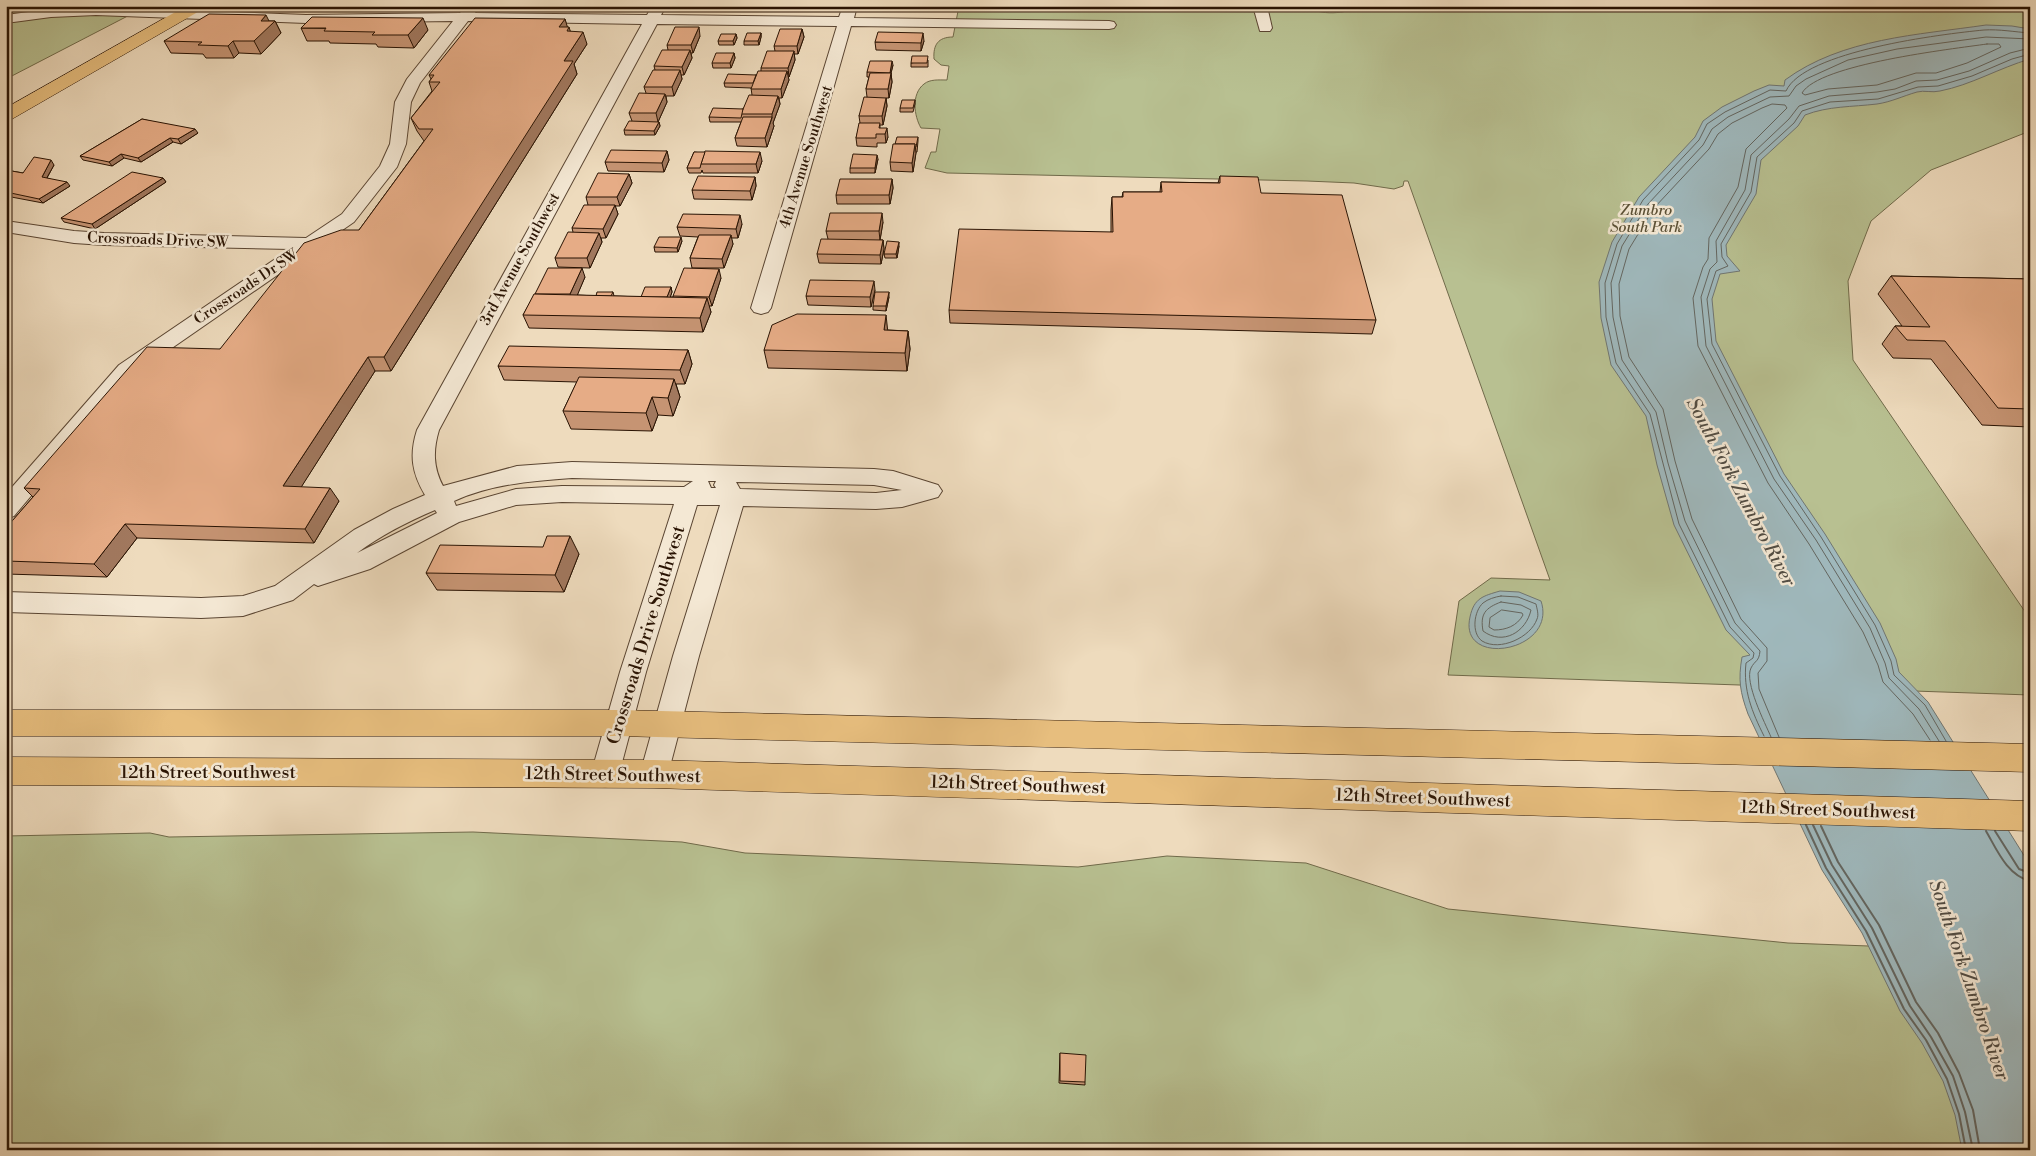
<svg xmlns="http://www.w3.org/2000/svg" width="2036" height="1156" font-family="'Libre Bodoni',serif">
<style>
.green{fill:#b8c091;stroke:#706a4a}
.water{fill:#9fb8bc;stroke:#707672}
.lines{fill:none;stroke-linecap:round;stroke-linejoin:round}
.shore-far1{stroke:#646660;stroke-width:1}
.shore{stroke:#646660;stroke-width:2}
.street-casing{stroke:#5a4532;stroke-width:2}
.primary-casing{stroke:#291303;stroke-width:1}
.street{fill:#f4e8d4;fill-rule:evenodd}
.primary{fill:#e7be7e;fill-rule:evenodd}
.wall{fill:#c69473;stroke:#291303}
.shaded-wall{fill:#a1785e;stroke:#291303}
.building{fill:#e6ac86;stroke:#291303}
.labels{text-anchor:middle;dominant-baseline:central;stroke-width:5;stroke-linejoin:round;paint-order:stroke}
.far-street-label{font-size:15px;fill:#291303;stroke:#f4e8d4}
.far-park-label{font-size:15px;font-style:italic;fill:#5b5035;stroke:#f4e8d4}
.street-label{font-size:18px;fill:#291303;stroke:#f4e8d4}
.water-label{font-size:19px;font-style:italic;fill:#524d44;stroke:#f4e8d4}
</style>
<rect width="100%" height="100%" fill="#eedbbd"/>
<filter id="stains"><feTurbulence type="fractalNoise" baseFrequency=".004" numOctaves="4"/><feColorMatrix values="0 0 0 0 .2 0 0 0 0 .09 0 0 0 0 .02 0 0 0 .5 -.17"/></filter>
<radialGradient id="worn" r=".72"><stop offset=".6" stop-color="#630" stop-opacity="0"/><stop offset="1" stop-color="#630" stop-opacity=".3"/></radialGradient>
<g class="green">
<polygon points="6,6 147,6 6,79"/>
<path d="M959 6H1164L1165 11 1266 12 1264 6H1306C1319 16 1347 14 1360 6H2030V131L1931 170 1871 221 1848 281 1853 360 2030 619V695L1448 675 1459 601 1491 578 1550 580 1408 181H1404L1403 186 1394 189 1354 183 1307 181 947 173 925 168 931 152H936L940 129 921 128C914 116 911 94 924 84 930 79 939 80 947 80L949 66 941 65 934 59C933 45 938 37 953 37Z"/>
<polygon points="473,832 682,842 745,853 1078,867 1167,856 1306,863 1448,909 1788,943 2030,952 2030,1150 6,1150 6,836 150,833 169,837"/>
</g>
<g class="water">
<path d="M1986 25 2012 26 2030 29V59C1999 68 1971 85 1940 91 1932 93 1924 90 1917 92 1903 96 1891 102 1877 104 1852 107 1828 106 1805 115L1798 126 1761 160 1756 194 1726 245 1727 256 1740 271 1720 274 1712 299 1716 341 1784 474 1825 534 1880 623 1896 659 1899 672 1928 702 2030 865V1150H1962L1955 1115 1943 1081 1922 1043 1900 1011 1862 933 1822 870 1748 714C1740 692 1738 680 1742 657L1750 655 1726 630 1674 525 1657 465 1646 416 1611 365 1601 318 1599 282 1612 242 1639 197 1695 137 1703 121 1722 107 1754 91 1769 85 1784 86 1785 80C1842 38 1918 35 1986 25Z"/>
<path d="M1500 591 1519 592 1541 601C1558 652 1458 669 1470 617 1474 598 1483 596 1500 591Z"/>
</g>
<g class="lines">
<g class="shore-far1">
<path d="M1987 44H1999L2001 47 1967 63 1936 73H1916L1877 85 1828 89 1805 95 1802 93C1819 64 1952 49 1987 44Z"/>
<path d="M1501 596 1518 597 1536 604C1537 609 1539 615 1537 619 1531 637 1500 652 1482 641 1471 633 1474 611 1483 603 1488 599 1495 597 1501 596Z"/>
<path d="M1501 602 1521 605 1531 610C1526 632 1503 646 1483 631 1480 614 1485 608 1501 602Z"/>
<path d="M1502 610 1522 613 1523 615C1517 626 1506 630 1494 630L1489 627 1490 618Z"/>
<path d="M1764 736C1752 712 1743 690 1746 663L1753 658 1754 653 1730 627 1679 524 1650 414 1616 363 1606 317 1605 283 1617 244 1643 200 1699 140 1707 124 1725 112 1770 90 1786 91C1804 51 1942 34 1984 30 1999 29 2015 32 2030 33"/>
<path d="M1771 737C1765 723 1744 682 1751 668 1755 660 1759 662 1760 651L1735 623 1685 521 1668 463 1656 412 1622 360 1613 317 1611 283 1622 246 1648 204 1703 145 1712 129 1728 117 1770 97 1789 96 1796 86 1806 79 1848 60 1897 49 1986 37 2030 39"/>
<polyline points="1779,737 1759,689 1758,673 1767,661 1767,648 1741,619 1692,519 1675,461 1663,409 1629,357 1620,316 1619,284 1629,249 1654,208 1709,149 1718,134 1732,123 1762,108 1772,104 1785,105 1787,108 1746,149 1738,187 1709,238 1708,259 1703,267 1693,298 1698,346 1768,483 1809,544 1863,632 1878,665 1883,682 1913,714 1930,740"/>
<polyline points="1939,741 1919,709 1889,678 1885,663 1870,628 1816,540 1774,479 1706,346 1701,297 1710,269 1717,262 1716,241 1745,190 1751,155 1789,119 1799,106 1829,96 1877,92 1895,89 1916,81 1937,80 1969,71 2010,53 2030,48"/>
<polyline points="1946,741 1925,705 1894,675 1891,661 1875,625 1821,537 1780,476 1712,344 1707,299 1716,271 1728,266 1722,257 1721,244 1751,192 1757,157 1794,123 1802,111 1830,102 1878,99 1918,87 1938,86 1972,76 2012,59 2030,54"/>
</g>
<g class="shore">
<polyline points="1806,825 1826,868 1866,931 1904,1009 1926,1040 1947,1079 1959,1114 1966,1150"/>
<polyline points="1813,825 1832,865 1872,928 1910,1006 1931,1037 1953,1076 1965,1112 1973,1150"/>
<polyline points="1821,826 1838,862 1879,925 1916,1002 1938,1033 1959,1073 1973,1110 1980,1150"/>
<path d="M1986 831C1997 850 2007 875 2030 881"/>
<polyline points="1995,831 2019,869 2030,873"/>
</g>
<g class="street-casing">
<g id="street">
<path d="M465 6H477L478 8 475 13 647 15 652 6H666L661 15 839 17 843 6H857L854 18 1109 21 1114 22 1116 25 1114 28 1109 29 851 26 771 308 768 312 761 314 754 312 751 308 837 26 657 24 439 430C433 450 433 467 443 486L517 466 572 462 874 469 893 471 938 485 942 491 938 497 902 507 876 509 743 506 699 656 668 774 664 783 654 787 644 783 640 774 673 656 720 505H697L646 672 619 774 615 783 605 787 595 783 591 774 620 672 674 504 562 502 516 505 459 522 370 569 318 586 314 584 293 600 243 616 201 618 6 612V592L201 598 243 596 275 586 354 530 393 509 425 495C412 473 409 455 417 430L642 24 468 21 420 83 411 102 406 144 397 167 354 222 133 375 14 516 6 519V494L119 365 290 249 104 245 74 243 6 232V221L74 231 104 233 306 238 342 214 380 166 390 144 395 102 407 79 453 21 306 23 96 15 51 17 6 23V15L51 9 96 7 306 15 460 13ZM572 478 693 481 684 487 562 486 516 489 456 506 454 501C492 484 531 481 572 478ZM708 481H716L714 485 716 488H711ZM736 482 874 485 902 490 876 493 740 489ZM435 510 437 513 357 553C381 535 407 522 435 510Z"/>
<polygon points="1253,6 1267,6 1272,28 1270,31 1260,31"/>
</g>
</g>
<g class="primary-casing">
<g id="primary">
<polygon points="186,6 206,6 203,9 12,119 6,120 6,108"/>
<polygon points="6,710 618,710 2030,744 2030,772 618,736 6,736"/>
<polygon points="6,757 654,760 2030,801 2030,831 654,788 6,785"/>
</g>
</g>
<use href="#street" class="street"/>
<use href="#primary" class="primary"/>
</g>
<g class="wall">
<polygon points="1324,6 1343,6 1343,8 1325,8"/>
<polygon points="565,19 567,27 570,31 587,44 574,64 577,74 391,371 375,371 301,487 339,501 314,543 137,538 107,577 6,574 6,528 33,497 24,488 220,349 359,230 424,141 417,131 411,118 432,91 429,82 431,79 429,75"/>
<polygon points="269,21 275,21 281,33 261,54 239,53 234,58 206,58 203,54 171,53 164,41"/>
<polygon points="301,28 428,30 414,48 378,47 376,44 330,43 329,41 307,41"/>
<polygon points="802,29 804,37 798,54 794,54 795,60 789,77 788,77 789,80 782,98 779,98 780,104 773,123 774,126 767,147 737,146 735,138 741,122 710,122 709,117 743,109 752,95 751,88 725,87 724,83 756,75 761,71 761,68 775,51 774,46"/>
<polygon points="761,33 761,37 759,45 744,45 744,41"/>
<polygon points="736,34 737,38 734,45 719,45 718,41"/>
<polygon points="700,36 693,53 691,53 692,58 684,75 681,75 682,79 674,96 666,96 667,102 658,122 659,122 660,126 655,135 625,135 624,130 632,121 629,113 646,93 644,87 655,70 654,66 668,50 667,45"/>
<polygon points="924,41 921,51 876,50 875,42"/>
<polygon points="734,53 735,58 731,68 713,68 712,63"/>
<polygon points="928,60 928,67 911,67 911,63"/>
<polygon points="893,65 891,73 892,82 889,98 886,98 887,106 883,125 880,125 880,128 888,137 886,143 877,143 877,147 857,146 856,138 860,123 859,116 867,97 866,89 869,77 867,77 867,72"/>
<polygon points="915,100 915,104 913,112 900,112 900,108"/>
<polygon points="142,119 198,133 181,144 173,142 141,162 124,158 112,166 83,160 80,156"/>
<polygon points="918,137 918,141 917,152 916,152 913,172 891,171 890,162"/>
<polygon points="667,151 669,160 664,172 608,171 605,162"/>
<polygon points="694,152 762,161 758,173 703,173 702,170 701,173 689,173 687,168"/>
<polygon points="878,159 875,173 850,173 850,168"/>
<polygon points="54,165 47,178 70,186 43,203 6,196 6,170 23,173"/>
<polygon points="629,174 632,183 620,206 615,206 618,214 606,238 601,238 602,242 590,268 558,267 555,258 573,232 572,228 588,205 586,197"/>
<polygon points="1220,176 1261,193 1376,320 1372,334 950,323 949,310 1111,232 1111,210 1112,197 1122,197 1123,192 1160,192 1161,182 1218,183"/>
<polygon points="755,177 756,186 752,200 694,199 692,190"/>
<polygon points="163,178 166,182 95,229 64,222 61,218"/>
<polygon points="892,179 893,188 890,204 837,204 836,195"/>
<polygon points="883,222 880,240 883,240 884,249 881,264 819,263 817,254 828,239 826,231"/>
<polygon points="742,224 738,238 731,238 733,244 724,268 692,268 690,258 698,237 680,236 677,227"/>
<polygon points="682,241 678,252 655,252 654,247"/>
<polygon points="899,246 897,258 885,258 884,254"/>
<polygon points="1891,276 2030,279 2030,427 1982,425 1931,359 1893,358 1882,344 1895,326 1902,326 1878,294"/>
<polygon points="585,277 577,295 596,296 613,292 614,296 641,297 671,287 672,292 670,297 673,297 673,296 721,278 712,306 709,306 711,312 703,332 529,328 523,315 535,294"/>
<polygon points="875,290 871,307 808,305 806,296"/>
<polygon points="889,297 886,311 873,310 873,306"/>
<polygon points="888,330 908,331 910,349 907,371 768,368 764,350"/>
<polygon points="688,350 692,364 685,384 676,384 680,397 673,416 658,415 652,431 571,429 563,411 577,382 504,380 498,366"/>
<polygon points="579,554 564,592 437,590 426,573"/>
<polygon points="1060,1053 1085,1082 1085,1085 1059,1083"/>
</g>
<g class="shaded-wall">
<polygon points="266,15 271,25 275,21 281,33 261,54 254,41 261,21"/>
<polygon points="423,18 428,30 414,48 408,35"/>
<polygon points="565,19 568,29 569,27 573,40 559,27"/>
<polygon points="699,27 700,36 693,53 691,45"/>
<polygon points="802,29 804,37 798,54 797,46"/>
<polygon points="583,32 587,44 574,64 577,74 391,371 384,357 564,61"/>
<polygon points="761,33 761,37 759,45 758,41"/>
<polygon points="923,33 924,41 921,51 921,43"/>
<polygon points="736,34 737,38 734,45 733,41"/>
<polygon points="233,41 239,53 234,58 228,46"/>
<polygon points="690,50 692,58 684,75 682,67"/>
<polygon points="794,51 795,60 789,77 788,68"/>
<polygon points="734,53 735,58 731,68 730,63"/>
<polygon points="892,61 893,65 890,77 890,73"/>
<polygon points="680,70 682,79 674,96 672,87"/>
<polygon points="787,71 789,80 782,98 781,89"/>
<polygon points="891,73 892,82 889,98 888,89"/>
<polygon points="665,94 667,102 658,122 656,113"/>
<polygon points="778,96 780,104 773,123 774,126 767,147 765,138 772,118 772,114"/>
<polygon points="886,98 887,106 883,125 882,116"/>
<polygon points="659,122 660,126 655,135 654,131"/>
<polygon points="887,128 888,137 886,143 885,134"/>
<polygon points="195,129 198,133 181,144 178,139"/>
<polygon points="170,138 173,142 141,162 138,158"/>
<polygon points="915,144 916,153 913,172 912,163"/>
<polygon points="667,151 669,160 664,172 662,163"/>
<polygon points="760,152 762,161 758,173 756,164"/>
<polygon points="121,154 124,158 112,166 109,162"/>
<polygon points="877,155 878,159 875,173 875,168"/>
<polygon points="51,160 54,165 45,181 42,177"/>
<polygon points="629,174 632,183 620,206 617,197"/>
<polygon points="755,177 756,186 752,200 750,191"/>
<polygon points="163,178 166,182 95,229 92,224"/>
<polygon points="892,179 893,188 890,204 889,195"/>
<polygon points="67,182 70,186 43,203 39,199"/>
<polygon points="615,205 618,214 606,238 603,229"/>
<polygon points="882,213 883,222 880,240 879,231"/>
<polygon points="740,215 742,224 738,238 736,229"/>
<polygon points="599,233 602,242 590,268 587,258"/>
<polygon points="731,235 733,244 724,268 722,259"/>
<polygon points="681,237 682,241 678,252 677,248"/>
<polygon points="883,240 884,249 881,264 880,255"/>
<polygon points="899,242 899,246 897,258 896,254"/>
<polygon points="582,268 585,277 574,303 570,294"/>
<polygon points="719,269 721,278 712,306 709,297"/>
<polygon points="874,281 875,290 871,307 870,297"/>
<polygon points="671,287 672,292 668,304 666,299"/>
<polygon points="889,292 889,297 886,311 886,306"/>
<polygon points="707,298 711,312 703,332 700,318"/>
<polygon points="886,315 888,333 884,330"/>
<polygon points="908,331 910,349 907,371 905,353"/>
<polygon points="688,350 692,364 685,384 680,370"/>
<polygon points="368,357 375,371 293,500 283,486"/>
<polygon points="674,379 680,397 673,416 668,398"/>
<polygon points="652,397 658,415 652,431 646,413"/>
<polygon points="330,488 339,501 314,543 305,529"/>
<polygon points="125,524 137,538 107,577 94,564"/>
<polygon points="570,536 579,554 564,592 555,575"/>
</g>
<g class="building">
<polygon points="209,14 266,15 261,21 275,21 254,41 233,41 228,46 198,45 202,42 164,41"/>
<polygon points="312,17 423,18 408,35 372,35 375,32 324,31 326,28 301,28"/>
<polygon points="475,18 565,19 559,27 569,27 567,31 583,32 564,61 573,61 384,357 368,357 283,486 330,488 305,529 125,524 94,564 6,561 6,528 40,489 24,488 147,347 220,349 304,243 341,230 359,230 433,129 419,129 411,118 440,82 429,82 434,75 429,75"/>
<polygon points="675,27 699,27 691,45 667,45"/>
<polygon points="780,29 802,29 797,46 774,46"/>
<polygon points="878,32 923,33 921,43 875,42"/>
<polygon points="747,33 761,33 758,41 744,41"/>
<polygon points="721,34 736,34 733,41 718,41"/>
<polygon points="662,50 690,50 682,67 654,66"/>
<polygon points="767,51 794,51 788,68 761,68"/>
<polygon points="716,53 734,53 730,63 712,63"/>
<polygon points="912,56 928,56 927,63 911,63"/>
<polygon points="870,61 892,61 890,73 867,72"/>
<polygon points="653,70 680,70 672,87 644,87"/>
<polygon points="758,71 787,71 781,89 751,89"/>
<polygon points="870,73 891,73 888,89 866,89"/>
<polygon points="728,74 756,75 753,83 724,83"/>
<polygon points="639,93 665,94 656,113 629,113"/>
<polygon points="749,95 778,96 772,114 741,114"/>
<polygon points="864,97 886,98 882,116 859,116"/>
<polygon points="902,100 915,100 913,108 900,108"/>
<polygon points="713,108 743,109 741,118 709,117"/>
<polygon points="743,117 772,117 765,138 735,138"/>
<polygon points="142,119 195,129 178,139 170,138 138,158 121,154 109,162 80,156"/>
<polygon points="629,121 659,122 654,131 624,130"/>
<polygon points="859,123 880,123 879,128 887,128 885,134 876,134 876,138 856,138"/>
<polygon points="897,137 918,137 916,147 915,147 915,144 895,144"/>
<polygon points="893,144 915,144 912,163 890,162"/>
<polygon points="611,150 667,151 662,163 605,162"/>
<polygon points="705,151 760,152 756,164 701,164"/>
<polygon points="694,152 705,152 701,164 700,168 687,168"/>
<polygon points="853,154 877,155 875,168 850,168"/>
<polygon points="34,157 51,160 42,177 67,182 39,199 6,192 6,170 23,173"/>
<polygon points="132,172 163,178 92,224 61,218"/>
<polygon points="598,173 629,174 617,197 586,197"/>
<polygon points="698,176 755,177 750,191 692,190"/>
<polygon points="1220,176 1258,177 1261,193 1342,195 1376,320 949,310 959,229 1113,232 1112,197 1123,197 1123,192 1162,192 1161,182 1220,183"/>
<polygon points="840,179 892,179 889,195 836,195"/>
<polygon points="584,205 615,205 603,229 572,228"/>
<polygon points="830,213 882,213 879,231 826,231"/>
<polygon points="683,214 740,215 736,229 677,227"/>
<polygon points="568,232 599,233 587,258 555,258"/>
<polygon points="699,235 731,235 722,259 690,258"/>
<polygon points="659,237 681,237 677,248 654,247"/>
<polygon points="821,239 883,240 880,255 817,254"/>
<polygon points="887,241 899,242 896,254 884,254"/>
<polygon points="548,268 582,268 570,294 535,294"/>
<polygon points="684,268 719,269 709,297 673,296"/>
<polygon points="1891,276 2030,279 2030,409 1998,408 1945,341 1907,340 1895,326 1930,327"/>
<polygon points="810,280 874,281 870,297 806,296"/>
<polygon points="645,287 671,287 667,297 641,297"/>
<polygon points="597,292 613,292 611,296 596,296"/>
<polygon points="875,292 889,292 886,306 873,306"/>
<polygon points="534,294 707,298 700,318 523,315"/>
<polygon points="797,314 886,315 884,330 908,331 905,353 764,350 772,325"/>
<polygon points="509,346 688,350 680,370 498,366"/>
<polygon points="579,377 674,379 668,398 652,397 646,413 563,411"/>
<polygon points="547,536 570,536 555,575 426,573 440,545 543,547"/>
<polygon points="1060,1053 1086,1055 1085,1082 1060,1081"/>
</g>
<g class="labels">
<g class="far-street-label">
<text transform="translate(806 157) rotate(-73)">4th Avenue Southwest</text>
<text transform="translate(158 240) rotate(2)">Crossroads Drive SW</text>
<text transform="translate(520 259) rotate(-61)">3rd Avenue Southwest</text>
<text transform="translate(246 287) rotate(-34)">Crossroads Dr SW</text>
</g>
<g class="far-park-label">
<text x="1646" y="210">Zumbro<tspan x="1646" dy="17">South Park</tspan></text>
</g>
<g class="street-label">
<text transform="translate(646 635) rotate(-73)">Crossroads Drive Southwest</text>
<text x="208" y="772">12th Street Southwest</text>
<text transform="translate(613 775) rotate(1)">12th Street Southwest</text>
<text transform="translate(1018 785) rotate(2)">12th Street Southwest</text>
<text transform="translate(1423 798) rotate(2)">12th Street Southwest</text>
<text transform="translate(1828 810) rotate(2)">12th Street Southwest</text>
</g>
<g class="water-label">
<text transform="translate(1741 492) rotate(62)">South Fork Zumbro River</text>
<text transform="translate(1969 980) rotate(71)">South Fork Zumbro River</text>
</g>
</g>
<rect width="2036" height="1156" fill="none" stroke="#eedbbd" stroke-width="25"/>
<rect x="8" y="8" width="2021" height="1141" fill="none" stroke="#291303" stroke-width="2.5"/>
<rect x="12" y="12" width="2011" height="1131" fill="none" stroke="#291303"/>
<rect width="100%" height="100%" filter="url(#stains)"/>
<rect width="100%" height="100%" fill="url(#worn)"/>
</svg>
